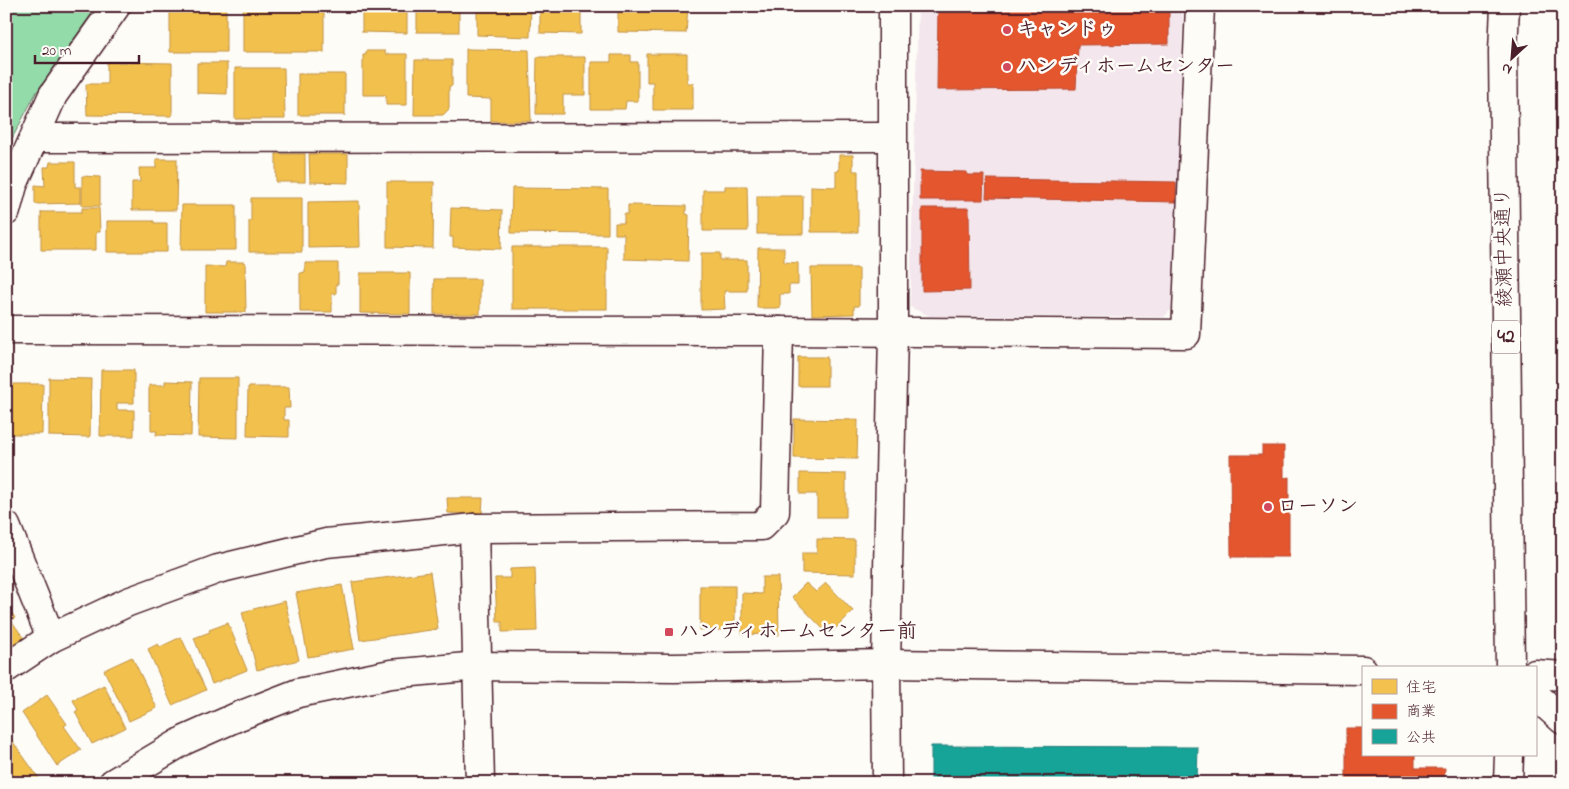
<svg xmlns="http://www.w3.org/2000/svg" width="1569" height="789" font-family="'Indie Flower','Klee One',sans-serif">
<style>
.built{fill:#f3e6ed}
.green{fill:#94dbaa;stroke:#6f7d6a}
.homes{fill:#f2c14e;stroke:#c09044}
.shops{fill:#e4572e;stroke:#b6462d}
.public{fill:#17a398;stroke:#267b77}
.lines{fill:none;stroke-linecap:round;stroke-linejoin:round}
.minor-casing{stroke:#4a1f2b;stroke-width:31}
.major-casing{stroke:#4a1f2b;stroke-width:31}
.minor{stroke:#fdfcf7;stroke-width:28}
.major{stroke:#fdfcf7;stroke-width:28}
.poi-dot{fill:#d1495b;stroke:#fdfcf7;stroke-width:2}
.labels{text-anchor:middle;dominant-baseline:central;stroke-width:5;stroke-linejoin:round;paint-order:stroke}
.shield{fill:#fdfcf7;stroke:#806168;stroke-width:1}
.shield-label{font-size:19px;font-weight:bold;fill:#4a1f2b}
.poi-label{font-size:20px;font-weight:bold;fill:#4a1f2b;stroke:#fdfcf7;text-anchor:start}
.street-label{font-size:20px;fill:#4a1f2b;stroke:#fdfcf7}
</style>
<rect width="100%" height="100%" fill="#fdfcf7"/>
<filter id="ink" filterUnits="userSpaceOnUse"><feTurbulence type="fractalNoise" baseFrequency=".02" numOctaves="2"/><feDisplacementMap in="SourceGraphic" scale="10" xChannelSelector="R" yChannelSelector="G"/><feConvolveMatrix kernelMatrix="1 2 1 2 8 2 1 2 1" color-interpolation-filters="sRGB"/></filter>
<g filter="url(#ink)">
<polygon class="built" points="918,6 1183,6 1174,306 1164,317 930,316 910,307"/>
<polygon class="green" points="6,6 97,6 36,93 6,150"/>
<g class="homes">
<polygon points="203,6 226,6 226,52 170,52 170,9 203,9"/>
<rect x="243" y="6" width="81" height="46"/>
<polygon points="362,6 407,6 407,33 362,32"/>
<rect x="417" y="6" width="42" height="26"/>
<polygon points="477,6 531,6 530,37 477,35"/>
<polygon points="540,6 581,6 581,34 540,33"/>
<polygon points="618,6 688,6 686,33 618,32"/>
<polygon points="466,49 529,50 531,121 491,121 491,99 466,98"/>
<polygon points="366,51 385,51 385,54 407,54 407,105 386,105 386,95 363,95 363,55 366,55"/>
<polygon points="647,54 687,54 687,83 693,83 693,110 653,110 653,82 647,82"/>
<polygon points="611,55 631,55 631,62 638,62 638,101 626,101 625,109 591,109 591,62 611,62"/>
<polygon points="537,57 585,57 585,95 563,95 563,114 536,114"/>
<polygon points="415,60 452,60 452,86 449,86 449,109 443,115 414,115"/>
<polygon points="107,62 172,63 172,116 87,115 86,84 107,84"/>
<polygon points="197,63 227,63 227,94 197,93"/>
<polygon points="235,68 284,68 285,119 235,119"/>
<rect x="298" y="74" width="47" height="41"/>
<rect x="276" y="154" width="29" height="28"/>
<polygon points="309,154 348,154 348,183 310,182"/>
<polygon points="839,155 853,155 853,171 858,171 858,232 811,232 811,186 836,187 836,171 839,171"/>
<polygon points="156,159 177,159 176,210 132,210 132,182 140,182 139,168 156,168"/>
<polygon points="50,162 75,162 75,187 81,187 81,203 35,204 35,185 45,186 44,167 49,167"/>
<polygon points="82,176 100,177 100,206 82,206"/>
<polygon points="387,182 434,182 433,248 387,247"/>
<polygon points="725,186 747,186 748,231 703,231 703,190 725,190"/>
<polygon points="512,188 608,189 608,234 511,233"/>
<rect x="757" y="196" width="46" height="38"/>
<polygon points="251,198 302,198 302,252 249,252 249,221 251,221"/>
<polygon points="359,201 360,247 308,248 308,202"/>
<polygon points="182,205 236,205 236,250 181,250"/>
<polygon points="628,205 686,206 686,214 689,215 688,261 624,259 624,234 615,234 615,223 624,223 624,214 628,214"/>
<polygon points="82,208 99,208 100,232 96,232 96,250 41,250 41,212 82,212"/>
<polygon points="451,208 502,210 501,249 453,247 453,237 450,237"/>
<polygon points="107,221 154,221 154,223 167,223 167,252 107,252"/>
<rect x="512" y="247" width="95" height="62"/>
<polygon points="758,248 784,248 784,262 798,263 798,285 789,285 789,294 780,294 780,308 757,308"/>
<polygon points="701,253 720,253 720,260 747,260 747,291 724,291 725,309 701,310"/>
<polygon points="226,262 245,262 246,312 205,312 205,266 225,267"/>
<polygon points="305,263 338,263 338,284 336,284 336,294 332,293 332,312 300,312 300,273 305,272"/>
<polygon points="811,268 859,268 859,306 854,306 854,314 812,315"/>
<polygon points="360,273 410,273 410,314 360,313"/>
<rect x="434" y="279" width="46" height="35"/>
<rect x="798" y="357" width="29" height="29"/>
<polygon points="101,370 134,370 134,403 117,403 117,410 134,410 134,436 100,436"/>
<polygon points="49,378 91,379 90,437 49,436"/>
<polygon points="199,378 238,378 238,438 198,437"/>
<polygon points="165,381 192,382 191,436 156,435 157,431 151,431 151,411 149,411 149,385 165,385"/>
<polygon points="6,384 43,384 42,434 6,434"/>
<polygon points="248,387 289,387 290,408 284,408 284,420 289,420 289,437 247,436"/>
<polygon points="794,419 858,420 857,459 794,458"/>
<polygon points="800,473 846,474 846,517 817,517 817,494 800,494"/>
<polygon points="447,498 483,498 482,514 448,513"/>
<polygon points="817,539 855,540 855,574 802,573 802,553 817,553"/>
<polygon points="535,568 537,631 502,632 502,622 497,622 495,578 510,578 510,569"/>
<polygon points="430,572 438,629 360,640 352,582"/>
<polygon points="762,577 778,577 779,635 742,634 742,593 762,594"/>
<polygon points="806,583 816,592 826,583 853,611 829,635 792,597"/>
<polygon points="342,585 354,649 308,657 296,593"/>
<rect x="700" y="586" width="35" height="44"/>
<polygon points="285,601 299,660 257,670 242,612"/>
<polygon points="6,604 15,618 11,620 25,640 6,652"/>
<polygon points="228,623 247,670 212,684 194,638 210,632 209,630"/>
<polygon points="181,637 206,690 172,705 148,649 158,644 160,647"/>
<polygon points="132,657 157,708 129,721 104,670"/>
<polygon points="104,685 125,728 92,744 75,712 78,710 73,700"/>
<polygon points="47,695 67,724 64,726 81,750 57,766 22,713"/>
<polygon points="8,735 41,781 39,783 6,783 6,736"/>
</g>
<g class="shops">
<polygon points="938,6 1169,6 1169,44 1078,45 1076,89 937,90"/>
<polygon points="920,171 967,172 967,175 984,175 983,200 920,200"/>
<polygon points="987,179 1176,182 1176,202 986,198"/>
<polygon points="922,208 969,208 970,290 922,291"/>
<polygon points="1262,446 1284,446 1284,478 1289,477 1289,557 1231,557 1230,455 1262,455"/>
<polygon points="1346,728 1363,728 1363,755 1415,755 1415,768 1445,768 1444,783 1346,783"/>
</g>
<polygon class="public" points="931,746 1198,747 1197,783 931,783"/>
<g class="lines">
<g class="minor-casing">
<g id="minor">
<polyline points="35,138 892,137"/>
<polyline points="6,211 13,185 53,95 116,6"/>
<polyline points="6,330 779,331 1186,334 1200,6"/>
<polyline points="6,526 51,638"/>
<polyline points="474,528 480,783"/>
<polyline points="6,668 51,638 128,602 218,569 326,543 474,528 761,526 775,512 779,331"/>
<polyline points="1535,674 1563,676"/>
<polyline points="1535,695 1563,720"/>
<polyline points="113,783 185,740 239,716 298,693 391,674 478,666 674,668 886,664 1363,670"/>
<polyline points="887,783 886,664 893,333 893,6"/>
</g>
</g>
<g class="major-casing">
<g id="major">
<polyline points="1505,6 1503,52 1510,668"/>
<polyline points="1508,783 1509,755"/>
</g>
</g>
<use href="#minor" class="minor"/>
<use href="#major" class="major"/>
</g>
</g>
<g class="poi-dot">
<circle cx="1007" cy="30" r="5"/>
<circle cx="1007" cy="67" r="5"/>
<circle cx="1268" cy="507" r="5"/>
<rect x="664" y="627" width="10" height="10" rx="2.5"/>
</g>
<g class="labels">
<rect class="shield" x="1492" y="320.5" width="28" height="33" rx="4"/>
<g class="shield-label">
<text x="1506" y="337">42</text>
</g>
<g class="poi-label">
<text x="1017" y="30">キャンドゥ</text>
<text x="1017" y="67">ハンディホームセンター</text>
<text x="1278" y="507">ローソン</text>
<text x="679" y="632">ハンディホームセンター前</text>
</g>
<g class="street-label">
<text transform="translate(1505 247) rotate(-91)">綾瀬中央通り</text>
</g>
</g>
<rect width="1569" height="789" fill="none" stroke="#fdfcf7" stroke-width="25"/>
<rect x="12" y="12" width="1544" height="764" fill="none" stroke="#4a1f2b" stroke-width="2" filter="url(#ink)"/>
<rect x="1362" y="666" width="175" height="90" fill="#fdfcf7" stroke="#b5a4a5"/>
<rect x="1372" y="679" width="25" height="15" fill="#f2c14e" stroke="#b5a4a5"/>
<text x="1406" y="692" font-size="15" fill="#4a1f2b">住宅</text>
<rect x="1372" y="704" width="25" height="15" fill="#e4572e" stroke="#b5a4a5"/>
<text x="1406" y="716" font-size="15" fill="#4a1f2b">商業</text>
<rect x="1372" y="729" width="25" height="15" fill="#17a398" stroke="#b5a4a5"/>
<text x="1406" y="742" font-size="15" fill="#4a1f2b">公共</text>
<g transform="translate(1512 58) rotate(206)" stroke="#fdfcf7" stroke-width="4" paint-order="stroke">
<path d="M0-4L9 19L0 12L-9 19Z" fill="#4a1f2b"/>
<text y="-8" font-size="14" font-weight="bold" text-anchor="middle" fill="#4a1f2b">N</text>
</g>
<path d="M35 55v8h104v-8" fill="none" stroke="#4a1f2b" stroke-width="2.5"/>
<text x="42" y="55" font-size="15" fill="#4a1f2b" stroke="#fdfcf7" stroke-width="4" paint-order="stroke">20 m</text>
</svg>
